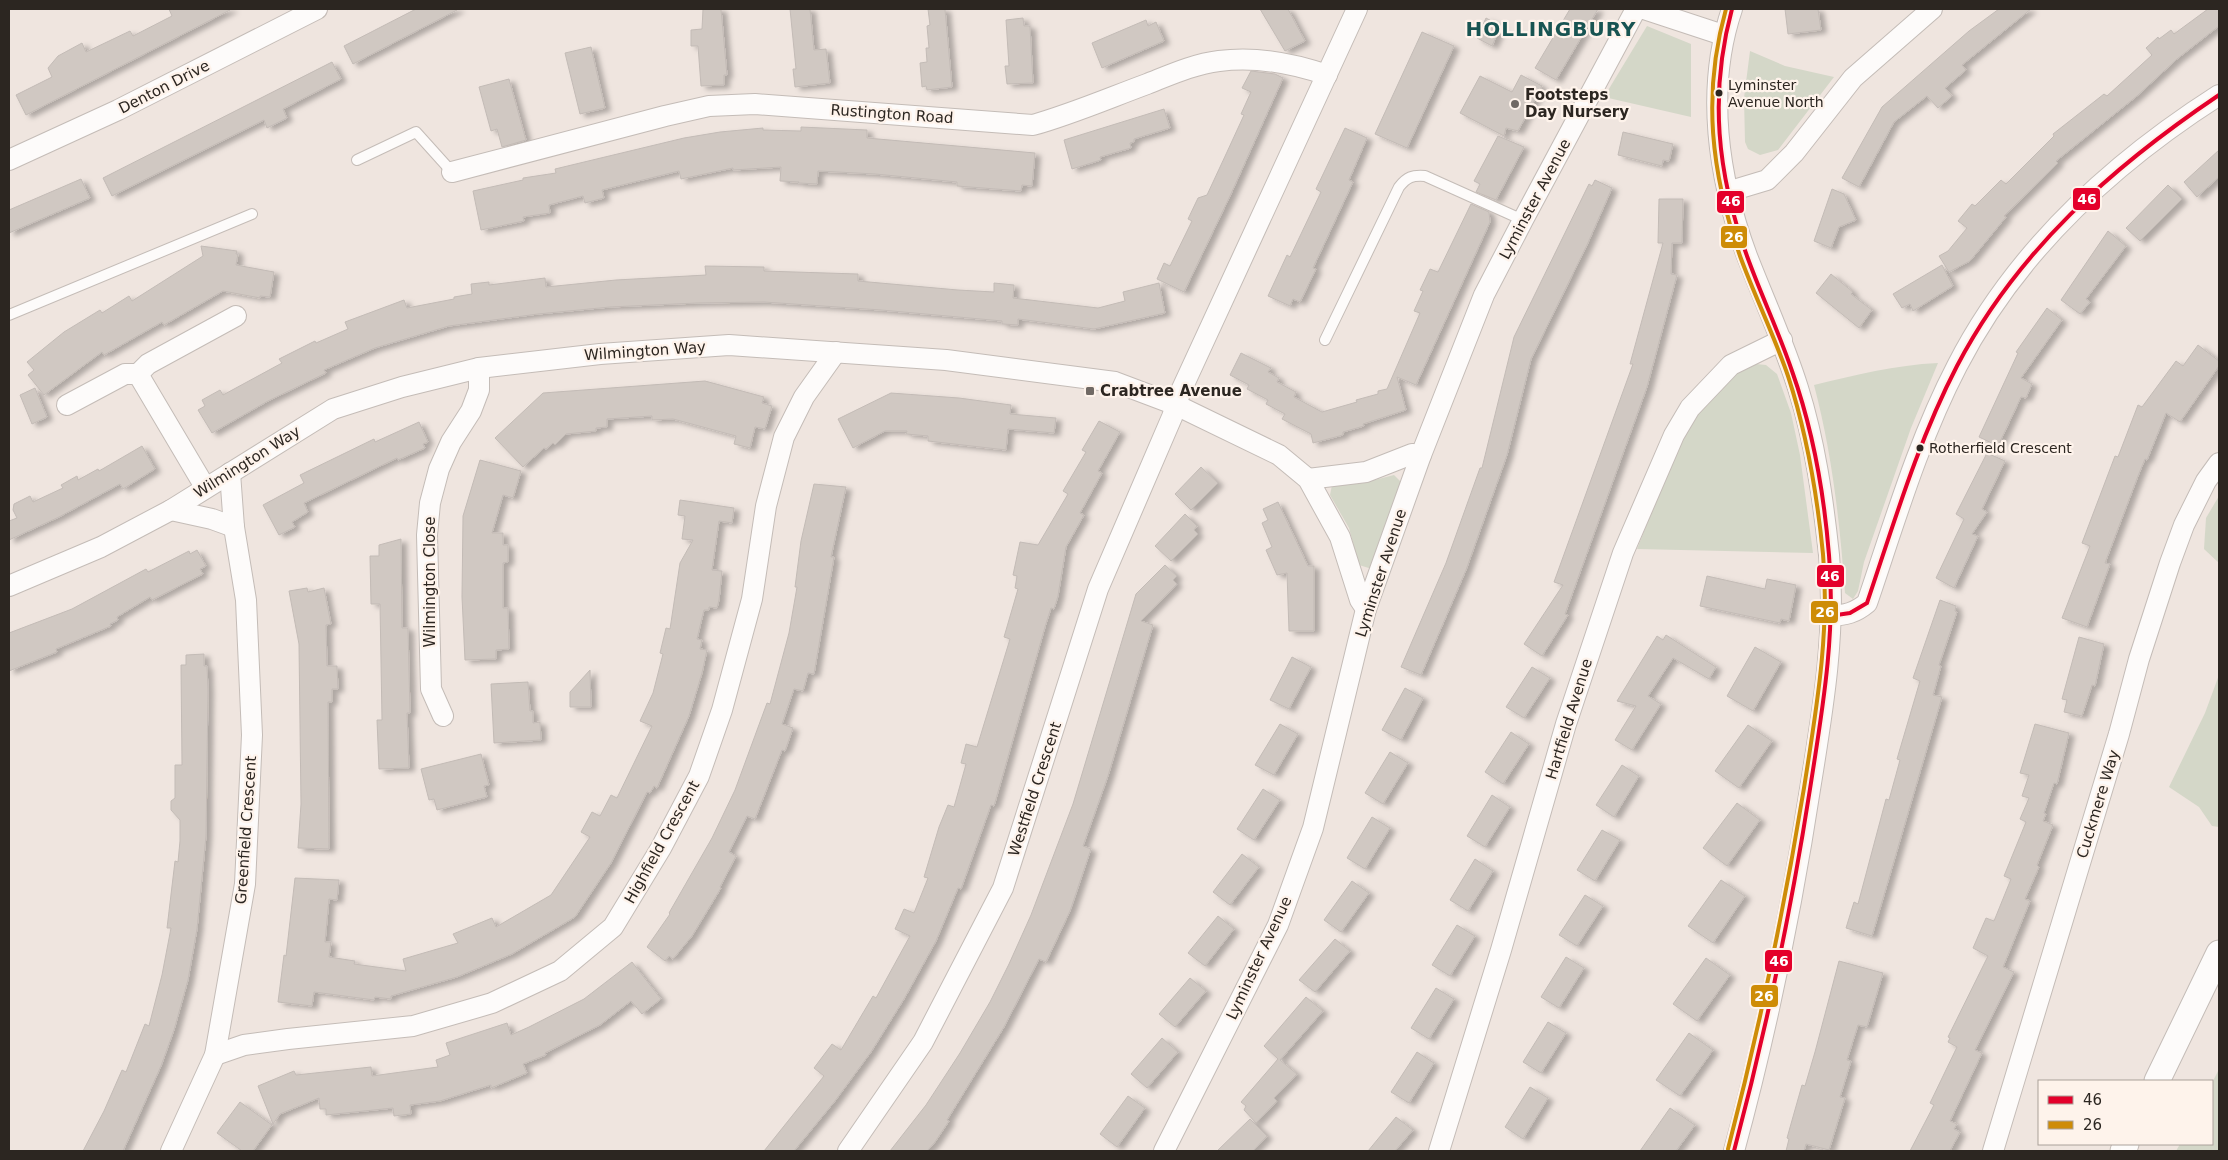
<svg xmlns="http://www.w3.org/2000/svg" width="2228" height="1160" font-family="'DejaVu Sans',sans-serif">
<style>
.green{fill:#d4d7c8}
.building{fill:#d0c8c2;stroke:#c3bbb6;filter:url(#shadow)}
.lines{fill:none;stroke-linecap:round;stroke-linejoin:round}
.service-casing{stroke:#c4bcb7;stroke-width:12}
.minor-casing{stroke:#c4bcb7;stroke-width:22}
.tertiary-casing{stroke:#c4bcb7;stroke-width:27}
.service{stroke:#fdfbfa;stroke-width:10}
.minor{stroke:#fdfbfa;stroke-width:20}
.tertiary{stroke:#fdfbfa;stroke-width:25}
.bus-1-casing{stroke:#fef3eb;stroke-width:8}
.bus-2-casing{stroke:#fef3eb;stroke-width:8}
.bus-1{stroke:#e4002b;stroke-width:4}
.bus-2{stroke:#ce8c07;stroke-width:4}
.bus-dot{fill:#2c2621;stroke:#fef3eb;stroke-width:2}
.poi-dot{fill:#706964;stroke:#fef3eb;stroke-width:2}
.labels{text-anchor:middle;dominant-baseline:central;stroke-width:4.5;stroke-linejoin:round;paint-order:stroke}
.bus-label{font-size:14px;fill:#2c2621;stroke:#fef3eb;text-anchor:start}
.street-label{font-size:15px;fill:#2c2621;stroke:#fef3eb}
.poi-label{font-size:15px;font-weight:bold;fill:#2c2621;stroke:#fef3eb;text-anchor:start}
.district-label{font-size:20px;font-weight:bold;letter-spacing:1px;fill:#185452;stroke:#fef3eb}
.line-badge{stroke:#fef3eb;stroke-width:2}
.badge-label{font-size:14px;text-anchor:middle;font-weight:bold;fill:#fff}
</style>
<defs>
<filter id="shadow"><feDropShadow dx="5.5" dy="3" stdDeviation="2.5" flood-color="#0004"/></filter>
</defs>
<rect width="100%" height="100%" fill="#efe5df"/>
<g class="green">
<polygon points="1647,26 1691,44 1691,117 1604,97"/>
<polygon points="1750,51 1785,66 1834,77 1778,150 1760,155 1748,149 1745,142 1744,98"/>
<path d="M1938 363 1911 428 1864 562 1858 591 1853 599 1845 593C1840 523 1832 453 1814 385 1855 375 1895 365 1938 363Z"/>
<path d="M1756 364 1766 365 1777 374 1791 413 1800 455 1813 553 1637 549C1662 489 1689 387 1756 364Z"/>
<polygon points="1394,475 1402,483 1372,569 1359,565 1349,528 1330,495 1332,485 1363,483"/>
<polygon points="2219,496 2219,563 2204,549 2206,518"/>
<polygon points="2219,675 2219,827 2212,826 2199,807 2169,787 2205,713"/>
<polygon points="2219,1069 2219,1151 2176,1151 2180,1144 2212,1144 2212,1083"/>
</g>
<g class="building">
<polygon points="169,9 232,9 26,115 16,95 52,77 48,68 58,56 82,43 86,52 130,31 133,36 172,16"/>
<polygon points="416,9 459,9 353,64 344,46"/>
<polygon points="703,9 721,9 727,75 724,75 724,85 701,86 698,46 691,46 691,30 702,29"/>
<polygon points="790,9 810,9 814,50 826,49 830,83 795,87 793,69 796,69"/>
<polygon points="928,9 945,9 952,87 927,90 926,86 922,87 920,63 927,62 926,48 929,48 927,26 930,25"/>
<polygon points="1260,9 1288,9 1305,41 1285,51"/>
<polygon points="1570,9 1598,9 1556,80 1535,68"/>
<polygon points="1785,9 1818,9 1821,30 1788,34"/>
<polygon points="1999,9 2031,9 1962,65 1966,70 1945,88 1952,96 1938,108 1927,96 1894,122 1859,187 1842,178 1882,107 1969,31"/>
<polygon points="2208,9 2219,9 2219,26 2177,59 2137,96 2056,161 2058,163 2004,216 2006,217 1970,261 1949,272 1939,256 1948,251 1967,228 1958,221 1972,204 1975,206 2001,180 2006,184 2054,136 2053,134 2104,94 2107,96 2152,55 2146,48 2158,37 2159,39 2171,30 2174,34"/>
<polygon points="1023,18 1024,26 1030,26 1033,83 1007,84 1005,66 1009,66 1006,20"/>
<polygon points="1486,18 1501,26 1492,46 1477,38"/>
<polygon points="1146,20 1148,26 1156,22 1164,41 1102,68 1092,43"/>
<polygon points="1422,32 1454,46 1407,148 1375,134"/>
<polygon points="591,47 605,108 580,114 565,53"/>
<polygon points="332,62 341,79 283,109 287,118 267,128 264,120 112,196 103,178"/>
<polygon points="1251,71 1275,74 1283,78 1230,196 1184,292 1157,279 1164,263 1170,266 1192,221 1188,219 1198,198 1207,195 1227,152 1244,115 1241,114 1251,92 1242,88"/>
<polygon points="1521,75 1542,86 1518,131 1506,128 1504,136 1460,113 1480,76 1512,92"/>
<polygon points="509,79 526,140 502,147 497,129 491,131 479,87"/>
<polygon points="1164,109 1170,128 1134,139 1134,142 1130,143 1131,148 1100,157 1101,160 1072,169 1064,140"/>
<polygon points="801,127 867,130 867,138 1035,153 1032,186 1022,185 1021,191 957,186 957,182 875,174 818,171 817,184 798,183 799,182 780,181 781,167 733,170 733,168 681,179 679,171 602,190 604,198 585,203 583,196 549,205 550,213 523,217 524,221 481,230 473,191 523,180 523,178 556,173 555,169 684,138 720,132 763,128 763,130 801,131"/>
<polygon points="1345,128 1367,138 1349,180 1353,182 1313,268 1316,269 1300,302 1293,299 1290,306 1268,296 1287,255 1290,257 1321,192 1316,189"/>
<polygon points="1623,132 1673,144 1669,161 1663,160 1662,166 1618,155"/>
<polygon points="1498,136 1524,147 1496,200 1476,192 1480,184 1474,181"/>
<polygon points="2219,150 2219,177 2197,197 2184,182"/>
<polygon points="81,179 90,198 9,233 9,210"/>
<polygon points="1595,180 1612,188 1587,245 1531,359 1507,455 1466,570 1421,675 1401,667 1446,563 1480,468 1482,468 1514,337 1587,188 1589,184 1592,186"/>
<polygon points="2168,185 2182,199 2140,241 2126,228"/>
<polygon points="1832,189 1844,194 1856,220 1839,227 1831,248 1814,241"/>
<polygon points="1659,199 1683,199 1682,243 1672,243 1671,274 1677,275 1647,387 1565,614 1568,615 1542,656 1524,644 1563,585 1554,582 1633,364 1630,364 1663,243 1658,243"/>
<polygon points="1471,204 1489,212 1490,222 1416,385 1397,377 1406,410 1363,424 1364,426 1343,432 1343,435 1313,443 1311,434 1282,419 1285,414 1266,404 1268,400 1247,389 1249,385 1230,375 1241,353 1271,368 1268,372 1279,378 1277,382 1296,392 1294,397 1322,412 1357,402 1356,400 1378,394 1378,391 1387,389 1420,313 1414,311 1423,291 1420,290 1430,269 1438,272"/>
<polygon points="2108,231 2126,246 2086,299 2090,302 2080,314 2061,300"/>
<polygon points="201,246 237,251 236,254 238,254 236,265 274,272 270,297 260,296 260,298 223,291 164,325 162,322 104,355 102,352 44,395 28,375 34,370 27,362 64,332 100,310 102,313 129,296 132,301 203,256"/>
<polygon points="1942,265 1953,286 1913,311 1910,304 1902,308 1893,294"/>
<polygon points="705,266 764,267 764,271 858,274 858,281 958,290 994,292 994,283 1014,285 1013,298 1098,308 1125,301 1123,292 1159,283 1165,313 1094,329 1018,319 1018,325 1002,324 1002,321 881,310 764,302 697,303 610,307 538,314 449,326 375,348 324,370 326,373 268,401 212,433 198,410 205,406 202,400 220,390 223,395 282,363 279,359 315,341 316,343 348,329 345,322 404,300 407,308 454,299 454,297 472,294 471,284 489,282 489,285 545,278 546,287 616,280 706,275"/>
<polygon points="1831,274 1853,292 1851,294 1872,310 1859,328 1816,293"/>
<polygon points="2047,308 2062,320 2021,378 2032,384 2026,398 2021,397 1998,446 1979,437 2018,353 2016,352"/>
<polygon points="2198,345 2219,361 2219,366 2180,422 2166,413 2147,460 2145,459 2138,476 2105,563 2110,564 2087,627 2062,618 2090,546 2082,543 2115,456 2118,457 2138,405 2142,407 2176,361 2183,366"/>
<polygon points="705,381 764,397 762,403 772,406 765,429 755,427 750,448 734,444 736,436 673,419 652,420 652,416 607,419 607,427 596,428 596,431 566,434 555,445 553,443 546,449 544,448 523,467 495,438 543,393"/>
<polygon points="35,388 47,417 32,424 20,395"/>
<polygon points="891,393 959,398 1011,405 1010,414 1056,418 1054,433 1008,429 1006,450 928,441 928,436 906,434 907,431 885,431 853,448 838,419"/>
<polygon points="1099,421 1120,432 1098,471 1102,473 1080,513 1084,515 1066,547 1058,596 1054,609 1051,608 1045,627 994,806 991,805 961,889 958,888 936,941 904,999 871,1052 835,1101 794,1151 764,1151 824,1076 814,1068 832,1044 841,1050 873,996 876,998 910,936 895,929 904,909 914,913 928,878 924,877 939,827 948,805 954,807 966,764 961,763 966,744 977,747 1010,639 1004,637 1018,589 1015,588 1017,576 1013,575 1020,542 1038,545 1068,494 1063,491 1086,452 1082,450"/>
<polygon points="419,422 428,442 423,444 425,448 398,460 397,458 304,503 308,512 292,522 295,527 279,535 263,505 304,483 300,475 374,439 375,442"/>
<polygon points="142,446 155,469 123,489 120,484 59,517 9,540 9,521 17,518 13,510 14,504 30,496 33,502 63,488 61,485 77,476 78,480 98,469 99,471"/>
<polygon points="1987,453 2005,461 1982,509 1987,512 1972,534 1978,536 1954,588 1936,578 1964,519 1956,514"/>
<polygon points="480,460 521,471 513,498 503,495 492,533 503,533 503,545 508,545 508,562 503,563 503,608 508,608 509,649 496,650 496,659 465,660 462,597 463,516"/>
<polygon points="1201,467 1218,483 1191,510 1175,494"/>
<polygon points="814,484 846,487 831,557 834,557 814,674 808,673 803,691 794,689 782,724 793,728 785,751 782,750 755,819 747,816 729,852 736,856 720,887 721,888 692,936 673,959 669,956 665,961 647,947 670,914 669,913 712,838 735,790 767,703 770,704 789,633 797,587 795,587 801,541"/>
<polygon points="680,500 734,508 732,523 719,521 712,570 722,571 719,600 717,608 709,607 709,610 704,610 697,639 702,640 700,649 707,650 702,673 689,716 657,788 654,786 650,793 647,792 611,863 575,917 512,954 457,977 391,996 391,999 375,997 374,1000 314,992 312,1006 278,1002 284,955 286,956 295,878 339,880 337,900 329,899 325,942 331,942 329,957 355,961 354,964 406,971 403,959 458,943 453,934 492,918 496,927 551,895 590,837 581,832 592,812 600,816 611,795 617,798 652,726 640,721 653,693 663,654 660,653 666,628 670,629 680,563 693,540 682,539 685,516 678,515"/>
<polygon points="1278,502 1308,566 1314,566 1314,631 1289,631 1287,573 1277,575 1266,550 1272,547 1262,523 1268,520 1263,509"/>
<polygon points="1185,514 1197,526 1194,530 1198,534 1171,561 1155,546"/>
<polygon points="401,539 402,628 408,628 410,713 407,713 409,768 379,769 377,720 382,720 380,604 371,604 370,556 379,556 379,545"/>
<polygon points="197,550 206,566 200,569 203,574 152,600 150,597 117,617 118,620 110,624 111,626 56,649 57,652 9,671 9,633 72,609 146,569 148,572 189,551 190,554"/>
<polygon points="1165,565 1177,576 1173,580 1177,584 1141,621 1153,625 1108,776 1083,846 1091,849 1070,911 1046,962 1039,959 1004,1027 947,1120 949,1121 935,1142 927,1151 890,1151 926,1105 960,1053 990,1002 1009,964 1031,915 1073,804 1136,594"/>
<polygon points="1707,576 1765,589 1767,579 1796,585 1789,621 1781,619 1780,623 1700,606"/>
<polygon points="307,588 308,592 324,588 331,624 326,625 327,666 337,666 338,689 332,689 332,702 328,702 329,849 298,848 301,804 299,644 289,591"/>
<polygon points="1940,600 1956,606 1955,611 1957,612 1939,665 1941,666 1933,695 1942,697 1872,936 1846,928 1854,902 1858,904 1886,799 1889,800 1900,760 1897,759 1920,681 1913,678"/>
<polygon points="1666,635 1716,667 1709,679 1673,658 1648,696 1661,704 1632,750 1615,740 1636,706 1617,701 1657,636 1663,640"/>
<polygon points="2079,637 2104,644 2095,686 2092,685 2082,716 2064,712 2067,700 2062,699"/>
<polygon points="1755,647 1781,662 1753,711 1727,696"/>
<polygon points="204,654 204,666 207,666 208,690 206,836 197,929 188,980 174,1030 161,1066 123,1151 83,1151 104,1111 122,1070 126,1072 145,1024 149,1026 162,975 171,928 167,928 175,861 178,862 180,841 180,820 171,810 171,801 175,798 175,765 182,765 181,665 186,665 186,655"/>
<polygon points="1292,657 1311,667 1289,709 1270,700"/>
<polygon points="1532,667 1550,678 1524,718 1506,707"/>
<polygon points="590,670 591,707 570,707 570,692"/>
<polygon points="528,682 530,711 533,711 533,723 540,722 541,740 494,743 491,684"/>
<polygon points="1405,688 1423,698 1401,740 1382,730"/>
<polygon points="1280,724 1298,734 1274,775 1255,765"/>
<polygon points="2035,724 2069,733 2057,784 2054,783 2044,813 2046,814 2043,821 2053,825 2037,865 2039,867 2025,899 2030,901 2003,967 2014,972 1975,1050 1982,1053 1950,1121 1957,1124 1954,1129 1960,1132 1950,1151 1910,1151 1934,1105 1930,1103 1931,1101 1957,1047 1948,1042 1950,1038 1948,1037 1988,956 1973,948 1986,918 1994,921 2011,879 2004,876 2026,822 2020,819 2029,798 2022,796 2029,775 2020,773"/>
<polygon points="1748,725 1772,741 1739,788 1715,771"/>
<polygon points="1511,732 1529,744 1503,784 1485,772"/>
<polygon points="1390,752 1408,763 1383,804 1365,793"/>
<polygon points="481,754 489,785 484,786 487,797 437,810 434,799 429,800 421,769"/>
<polygon points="1622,765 1639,776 1614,817 1596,805"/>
<polygon points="1263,789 1280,800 1254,840 1237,829"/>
<polygon points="1492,795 1510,807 1485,847 1467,836"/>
<polygon points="1737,803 1760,820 1727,866 1703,848"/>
<polygon points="1372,817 1390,828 1365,869 1347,858"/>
<polygon points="1602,830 1620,840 1595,881 1577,870"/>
<polygon points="1242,854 1259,867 1230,905 1213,892"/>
<polygon points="1475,859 1493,871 1468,911 1450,900"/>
<polygon points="1721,880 1745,896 1713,943 1688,926"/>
<polygon points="1352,881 1369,893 1341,932 1324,920"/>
<polygon points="1585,895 1603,906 1577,946 1559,935"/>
<polygon points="1218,916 1234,929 1205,966 1188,953"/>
<polygon points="1457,925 1475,936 1450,976 1432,965"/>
<polygon points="1335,939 1350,951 1315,992 1299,980"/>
<polygon points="1566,957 1584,968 1559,1008 1541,997"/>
<polygon points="1706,958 1730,975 1697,1021 1673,1004"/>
<polygon points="1839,961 1883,973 1867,1027 1858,1025 1847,1060 1851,1061 1840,1097 1845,1098 1829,1150 1806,1144 1804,1151 1786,1151 1789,1139 1787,1138 1802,1085 1805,1086 1815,1052"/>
<polygon points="632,962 661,999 642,1014 631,1001 600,1025 545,1053 546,1055 523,1064 527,1073 491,1088 491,1085 440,1101 410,1105 411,1114 394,1116 393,1108 326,1115 326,1109 320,1109 319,1098 280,1114 273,1124 258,1086 294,1071 296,1075 371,1067 372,1076 438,1067 436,1060 450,1055 446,1043 507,1023 511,1035 529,1027 584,999"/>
<polygon points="1190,978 1206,991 1175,1027 1159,1014"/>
<polygon points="1436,988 1454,999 1429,1039 1411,1028"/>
<polygon points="1306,997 1323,1011 1280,1060 1297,1074 1274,1098 1277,1101 1256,1123 1244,1110 1246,1106 1241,1102 1278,1059 1264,1046"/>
<polygon points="1548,1022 1566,1033 1541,1073 1523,1062"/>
<polygon points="1689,1033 1713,1050 1680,1096 1656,1080"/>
<polygon points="1162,1038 1178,1052 1147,1088 1131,1074"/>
<polygon points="1417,1052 1434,1063 1409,1103 1391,1092"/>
<polygon points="1530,1087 1548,1098 1523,1139 1505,1127"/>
<polygon points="1128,1096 1145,1108 1117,1147 1100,1134"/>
<polygon points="240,1102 272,1125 253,1151 242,1151 217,1133"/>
<polygon points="1670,1108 1695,1125 1676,1151 1640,1151"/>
<polygon points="1396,1117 1413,1130 1395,1151 1368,1151"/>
<polygon points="1250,1119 1267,1136 1253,1151 1217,1151"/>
</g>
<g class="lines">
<g class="service-casing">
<g id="service">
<polyline points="357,160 416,132 452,172"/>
<polyline points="9,315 252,214"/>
<path d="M1325 340 1399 187C1407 177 1412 175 1425 176L1523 220"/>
</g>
</g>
<g class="minor-casing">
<g id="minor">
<polyline points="1644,9 1723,35"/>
<path d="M1732 9C1705 89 1718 178 1747 256 1764 300 1784 343 1798 388 1815 442 1823 499 1829 555 1836 631 1823 709 1811 783 1792 907 1767 1030 1734 1151"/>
<polyline points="9,160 118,110 317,9"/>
<path d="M452 172 665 116 709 106 755 104 1033 125C1072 114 1109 98 1147 84 1170 75 1194 64 1219 61 1257 56 1292 63 1327 75"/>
<polyline points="1727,192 1767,180 1794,153 1853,78 1932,9"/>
<polyline points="138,374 205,487"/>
<polyline points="67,405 125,374 138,374 148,364 236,316"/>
<polyline points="1308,479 1366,472 1412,454 1421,455"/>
<polyline points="171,510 212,519 234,527"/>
<polyline points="9,586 101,547 171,510 333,409 402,387 479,368 600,354 729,345 946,360 1115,382 1176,405 1279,455 1308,479 1340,537 1360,600 1366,609"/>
<path d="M1830 616C1846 615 1855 613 1867 603 1894 524 1918 441 1957 366 2016 251 2111 164 2219 95"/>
<polyline points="443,716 431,689 427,535 430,503 439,469 451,442 471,411 479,390 479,368"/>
<polyline points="215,1055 244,1045 288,1039 413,1026 492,1003 560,971 613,927 661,848 699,776 722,710 752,599 766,506 784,437 804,397 836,352"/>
<polyline points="171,1151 215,1055 245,884 252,735 246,600 234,527 230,473"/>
<polyline points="848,1151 923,1042 1003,888 1098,589 1172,417 1180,393 1357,9"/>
<polyline points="1164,1151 1278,925 1313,828 1366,609 1421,455 1484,295 1523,220 1636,9"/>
<polyline points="1439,1151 1501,950 1566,724 1623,553 1674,435 1690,408 1731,365 1782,340"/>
<polyline points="1993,1151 2119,734 2139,659 2170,563 2184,525 2206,481 2219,463"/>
</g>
</g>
<g class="tertiary-casing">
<g id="tertiary">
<polyline points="2157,1081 2219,953"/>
<polyline points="2123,1151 2126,1144"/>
</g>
</g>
<use href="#service" class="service"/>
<use href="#minor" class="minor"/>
<use href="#tertiary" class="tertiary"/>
<g class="bus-1-casing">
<g id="bus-1">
<path d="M1732 9C1709 94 1717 174 1747 256 1761 295 1779 332 1792 371 1813 430 1824 493 1829 555 1836 634 1822 712 1810 789 1791 911 1766 1031 1734 1151"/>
<path d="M1830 616 1850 613 1867 603C1894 523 1918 441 1957 366 2017 251 2112 167 2219 95"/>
</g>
</g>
<g class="bus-2-casing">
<path id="bus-2" d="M1726 9C1702 94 1711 173 1740 256 1755 297 1774 335 1788 376 1807 434 1817 494 1823 554 1830 633 1816 711 1804 788 1784 910 1759 1030 1728 1149"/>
</g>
<use href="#bus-1" class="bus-1"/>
<use href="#bus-2" class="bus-2"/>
</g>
<g class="bus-dot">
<circle cx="1719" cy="93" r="4.5"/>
<circle cx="1920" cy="448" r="4.5"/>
</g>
<g class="poi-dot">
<circle cx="1515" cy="104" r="5"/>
<rect x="1085" y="386" width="10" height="10" rx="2.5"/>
</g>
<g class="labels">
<g class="bus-label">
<text x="1728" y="85">Lyminster<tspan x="1728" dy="17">Avenue North</tspan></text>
<text x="1929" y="448">Rotherfield Crescent</text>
</g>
<g class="street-label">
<text transform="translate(164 87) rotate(-27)">Denton Drive</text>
<text transform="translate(892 114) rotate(4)">Rustington Road</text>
<text transform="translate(1535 199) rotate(-62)">Lyminster Avenue</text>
<text transform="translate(645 351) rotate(-4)">Wilmington Way</text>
<text transform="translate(247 462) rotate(-32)">Wilmington Way</text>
<text transform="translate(1381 573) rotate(-72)">Lyminster Avenue</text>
<text transform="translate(430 582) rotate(-90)">Wilmington Close</text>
<text transform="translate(1569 719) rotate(-73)">Hartfield Avenue</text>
<text transform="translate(1035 789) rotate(-72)">Westfield Crescent</text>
<text transform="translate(2098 804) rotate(-73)">Cuckmere Way</text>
<text transform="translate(246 830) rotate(-86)">Greenfield Crescent</text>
<text transform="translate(662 842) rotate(-61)">Highfield Crescent</text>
<text transform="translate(1259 958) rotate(-65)">Lyminster Avenue</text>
</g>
<g class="poi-label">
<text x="1525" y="95">Footsteps<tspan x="1525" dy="17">Day Nursery</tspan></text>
<text x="1100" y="391">Crabtree Avenue</text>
</g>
<g class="district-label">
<text x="1551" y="29">HOLLINGBURY</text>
</g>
</g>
<g class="line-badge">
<rect x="2072" y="187" width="29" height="24" rx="5" fill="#e4002b"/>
<rect x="1716" y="190" width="29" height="24" rx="5" fill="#e4002b"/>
<rect x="1720" y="225" width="28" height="24" rx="5" fill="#ce8c07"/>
<rect x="1816" y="564" width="29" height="24" rx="5" fill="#e4002b"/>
<rect x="1810" y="600" width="29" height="24" rx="5" fill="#ce8c07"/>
<rect x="1764" y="949" width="29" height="24" rx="5" fill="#e4002b"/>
<rect x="1750" y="984" width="29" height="24" rx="5" fill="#ce8c07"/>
</g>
<g class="badge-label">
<text x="2087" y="204">46</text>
<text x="1731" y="206">46</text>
<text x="1734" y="242">26</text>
<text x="1830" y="581">46</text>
<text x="1825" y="617">26</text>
<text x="1779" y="966">46</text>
<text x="1764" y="1001">26</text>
</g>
<rect width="2228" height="1160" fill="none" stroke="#2c2621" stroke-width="20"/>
<rect x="2038" y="1080" width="175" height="65" fill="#fef3eb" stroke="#aaa19a"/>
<rect x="2048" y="1096" width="25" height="8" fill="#e4002b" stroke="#aaa19a"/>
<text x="2083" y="1105" font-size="15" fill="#2c2621">46</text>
<rect x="2048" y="1121" width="25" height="8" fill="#ce8c07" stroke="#aaa19a"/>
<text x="2083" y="1130" font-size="15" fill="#2c2621">26</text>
</svg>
